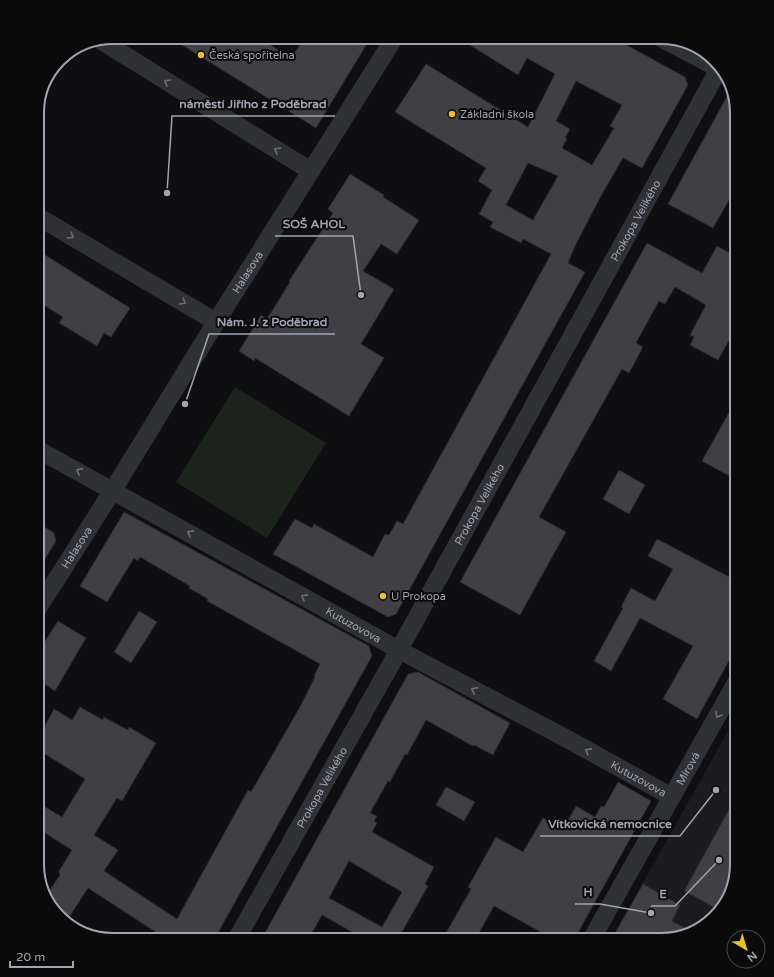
<svg xmlns="http://www.w3.org/2000/svg" width="774" height="977" font-family="'Varela Round',sans-serif">
<style>
.built{fill:#1c1b1d}
.green{fill:#1c231d}
.building{fill:#3f3f44;stroke:#2a292c;fill-rule:evenodd}
.lines{fill:none;stroke-linecap:round;stroke-linejoin:round}
.street{stroke:#303135;stroke-width:18}
.oneway{stroke:#6e7079}
.poi-dot{fill:#eabf2d;stroke:#0a0a0b;stroke-width:1.5}
.labels{text-anchor:middle;dominant-baseline:central;stroke-width:4;stroke-linejoin:round;paint-order:stroke}
.poi-label{font-size:11px;fill:#a1a4b1;stroke:#0a0a0b;text-anchor:start}
.street-label{font-size:11px;fill:#a1a4b1;stroke:#0a0a0b}
.rim{fill:none;stroke:#a1a4b1;stroke-width:2}
.leader{fill:none;stroke:#a1a4b1;stroke-width:1.5}
.callout-dot{fill:#a1a4b1;stroke:#0a0a0b;stroke-width:1.5}
.callout-label{font-size:12px;text-anchor:middle;font-weight:bold;fill:#a1a4b1;stroke:#0a0a0b;stroke-width:4;stroke-linejoin:round;paint-order:stroke}
</style>
<rect width="100%" height="100%" fill="#0f0f11"/>
<polygon class="built" points="737,715 737,865 727,902 703,927 662,940 611,940"/>
<polygon class="green" points="235,387 326,443 267,538 176,482"/>
<g class="building">
<polygon points="169,37 258,37 291,58 305,37 371,37 316,128"/>
<path d="M457 37H612L685 77 688 85 642 168 623 158 602 194 575 246 568 263 585 272 396 614 388 617 273 554 295 519 312 528 314 524 373 557 385 534 389 535 397 521 403 524 551 254 523 239 521 243 490 227 493 222 479 214 492 190 478 181 486 168 395 112 426 64 528 127 555 74 527 58 518 75ZM576 81 622 105 610 126 614 128 592 165 562 148 567 139 565 138 570 129 556 121ZM528 163 558 176 533 220 506 205Z"/>
<polygon points="730,91 737,113 737,186 713,228 668,204"/>
<polygon points="350,174 384,195 383,197 419,220 397,254 381,244 363,271 394,289 361,344 384,358 349,416 255,358 254,361 239,351 261,315 267,319 290,282 289,281 333,213 328,209"/>
<polygon points="647,243 702,273 717,246 737,257 737,309 731,319 737,323 737,326 718,360 690,345 694,337 690,335 706,305 675,287 665,304 659,301 636,343 643,347 629,373 622,369 539,517 566,532 520,615 460,582"/>
<polygon points="37,250 130,308 111,337 104,333 97,346 59,323 63,317 37,301"/>
<polygon points="737,398 737,480 702,461"/>
<polygon points="619,470 645,485 629,514 603,499"/>
<polygon points="124,512 369,646 372,656 214,940 168,940 88,888 66,922 50,906 46,896 60,875 59,871 72,850 37,828 37,802 62,817 85,779 37,749 37,740 54,709 72,720 80,707 103,720 104,717 128,730 129,727 156,743 122,801 117,798 94,835 118,850 104,871 177,919 248,790 251,792 301,705 315,677 314,676 320,664 207,601 208,599 189,588 190,586 140,557 138,561 134,558 107,602 80,586"/>
<polygon points="37,522 54,533 56,541 37,572"/>
<polygon points="657,539 737,581 737,646 697,719 663,699 693,646 640,618 611,671 594,661 623,608 621,607 631,588 655,601 673,569 648,556"/>
<polygon points="139,611 157,622 131,663 114,652"/>
<polygon points="58,621 86,638 55,691 37,679 37,654"/>
<path d="M418 672 510 723 493 755 474 745 473 746 426 720 407 755 405 754 390 782 388 781 370 813 377 816 374 821 377 823 372 832 434 867 425 884 428 886 399 937 406 940H366L322 915 308 940H261L408 674ZM349 861 402 892 382 927 329 898Z"/>
<polygon points="618,782 651,801 574,940 555,940 494,906 475,940 442,940 471,889 468,887 496,837 523,852 543,818 563,829 576,806 595,817 601,806 604,807"/>
<polygon points="446,787 475,802 464,821 436,805"/>
<polygon points="737,795 737,865 728,899 719,910 684,891"/>
<polygon points="643,884 680,905 672,921 690,931 662,940 611,940"/>
</g>
<g class="lines">
<g class="street">
<polyline points="659,37 725,72"/>
<polyline points="102,41 311,171"/>
<polyline points="37,216 216,322"/>
<path id="s1" d="M37 449 399 650 571 741 672 797"/>
<path id="s2" d="M37 610 113 490 216 322 395 37"/>
<path id="s3" d="M236 940 399 650 720 67"/>
<path id="s4" d="M591 940 737 681"/>
</g>
</g>
<defs><path id="oneway-chevron" d="M-2-3.5L2.5 0L-2 3.5" fill="none" stroke-width="1.6" stroke-linecap="round" stroke-linejoin="round"/></defs>
<g class="oneway">
<use href="#oneway-chevron" transform="translate(167 82) rotate(-148)"/>
<use href="#oneway-chevron" transform="translate(277 150) rotate(-148)"/>
<use href="#oneway-chevron" transform="translate(71 236) rotate(31)"/>
<use href="#oneway-chevron" transform="translate(183 302) rotate(31)"/>
<use href="#oneway-chevron" transform="translate(79 471) rotate(-151)"/>
<use href="#oneway-chevron" transform="translate(190 533) rotate(-151)"/>
<use href="#oneway-chevron" transform="translate(304 597) rotate(-151)"/>
<use href="#oneway-chevron" transform="translate(474 690) rotate(-152)"/>
<use href="#oneway-chevron" transform="translate(718 715) rotate(119)"/>
<use href="#oneway-chevron" transform="translate(588 751) rotate(-151)"/>
</g>
<g class="poi-dot">
<circle cx="201" cy="55" r="4"/>
<circle cx="452" cy="114" r="4"/>
<circle cx="383" cy="596" r="4"/>
</g>
<g class="labels">
<g class="poi-label">
<text x="209" y="55">Česká spořitelna</text>
<text x="460" y="114">Základní škola</text>
<text x="391" y="596">U Prokopa</text>
</g>
<g class="street-label">
<text stroke="none"><textPath href="#s3" startOffset="823">Prokopa Velikého</textPath></text>
<text stroke="none"><textPath href="#s2" startOffset="398">Halasova</textPath></text>
<text stroke="none"><textPath href="#s3" startOffset="499">Prokopa Velikého</textPath></text>
<text stroke="none"><textPath href="#s2" startOffset="74">Halasova</textPath></text>
<text stroke="none"><textPath href="#s1" startOffset="362">Kutuzovova</textPath></text>
<text stroke="none"><textPath href="#s4" startOffset="197">Mírová</textPath></text>
<text stroke="none"><textPath href="#s1" startOffset="686">Kutuzovova</textPath></text>
<text stroke="none"><textPath href="#s3" startOffset="175">Prokopa Velikého</textPath></text>
</g>
</g>
<path d="M0 0H774V977H0ZM113 44H661A69 69 0 0 1 730 113V864A69 69 0 0 1 661 933H113A69 69 0 0 1 44 864V113A69 69 0 0 1 113 44Z" fill="#0a0a0b" fill-rule="evenodd"/>
<path class="rim" d="M113 44H661A69 69 0 0 1 730 113V864A69 69 0 0 1 661 933H113A69 69 0 0 1 44 864V113A69 69 0 0 1 113 44Z"/>
<path class="leader" d="M167 193L172 116H335M361 295L353 236H275M185 404L209 334H335M716 790L680 836H540M651 913L600 904H575M719 860L675 906H651"/>
<g class="callout-dot">
<circle cx="167" cy="193" r="4"/>
<circle cx="361" cy="295" r="4"/>
<circle cx="185" cy="404" r="4"/>
<circle cx="716" cy="790" r="4"/>
<circle cx="651" cy="913" r="4"/>
<circle cx="719" cy="860" r="4"/>
</g>
<g class="callout-label">
<text x="253" y="108">náměstí Jiřího z Poděbrad</text>
<text x="314" y="228">SOŠ AHOL</text>
<text x="272" y="326">Nám. J. z Poděbrad</text>
<text x="610" y="828">Vítkovická nemocnice</text>
<text x="588" y="896">H</text>
<text x="663" y="898">E</text>
</g>
<g transform="translate(746 949) rotate(142)"><circle r="19" fill="#0a0a0b" stroke="#46484d"/>
<path d="M0-3L7 15L0 10L-7 15Z" fill="#eabf2d"/>
<text y="-6" font-size="11" font-weight="bold" text-anchor="middle" fill="#a1a4b1">N</text>
</g>
<path d="M10 961v6h63v-6" fill="none" stroke="#a1a4b1" stroke-width="2"/>
<text x="16" y="961" font-size="12" fill="#a1a4b1" stroke="#0a0a0b" stroke-width="3" paint-order="stroke">20 m</text>
</svg>
